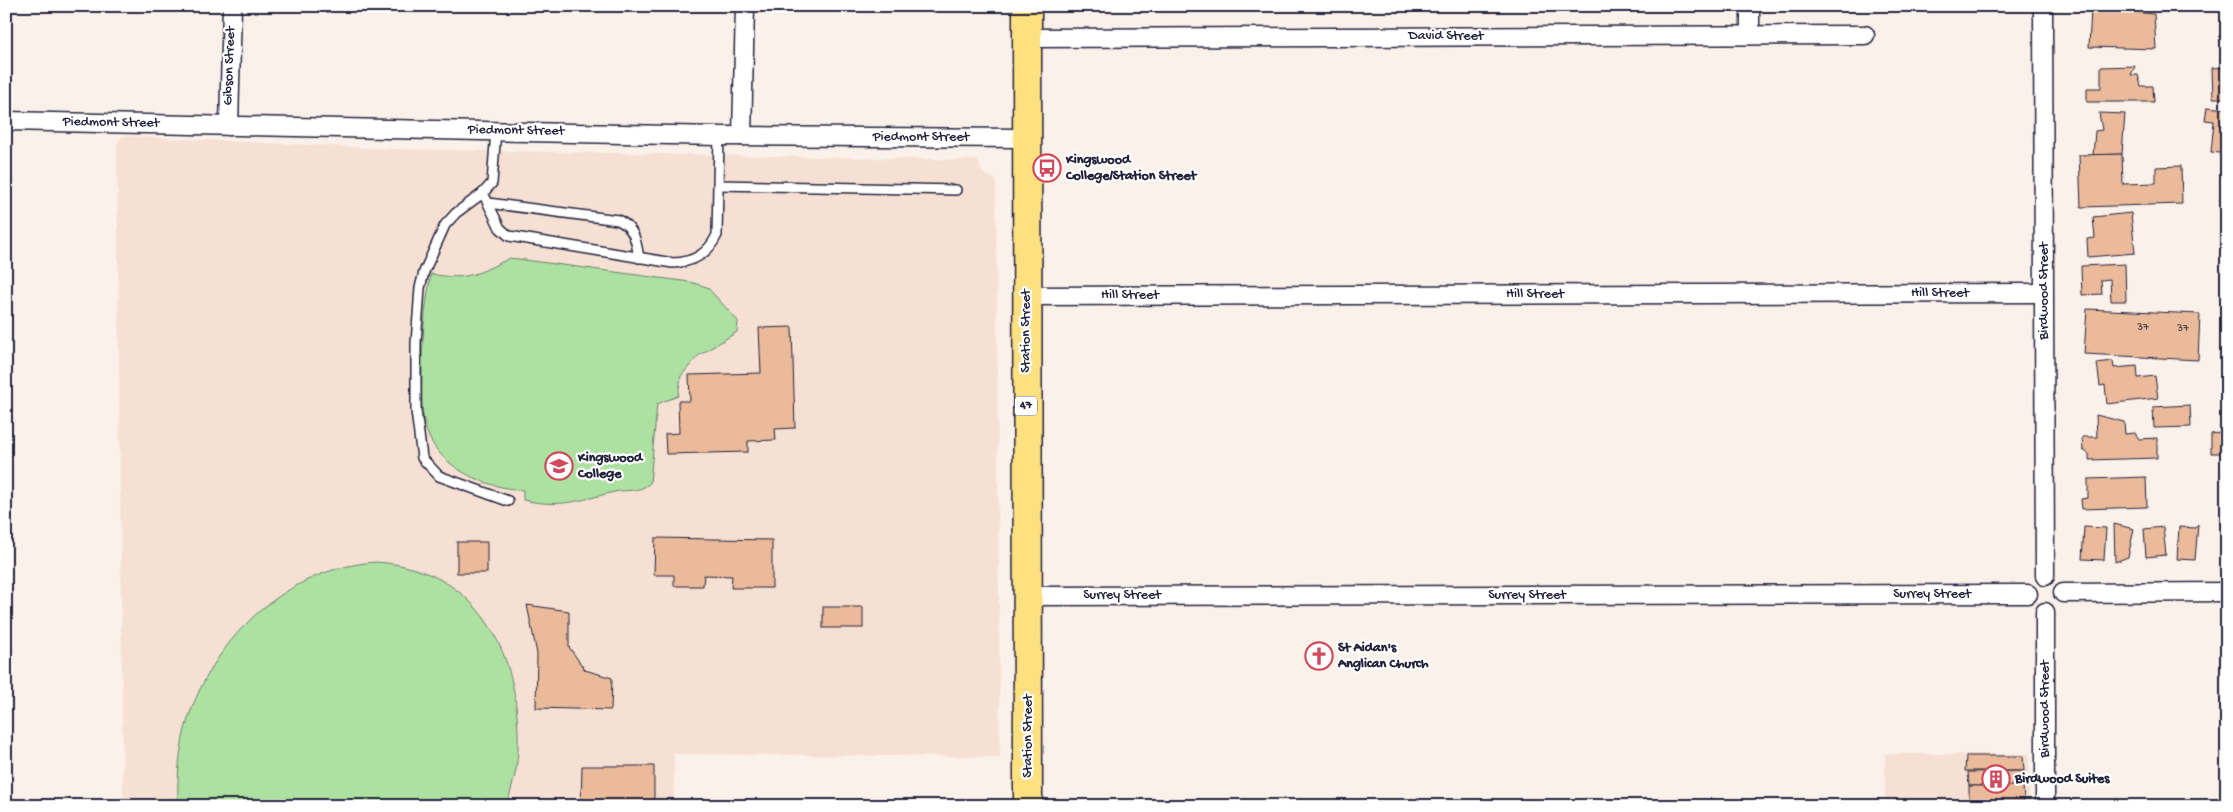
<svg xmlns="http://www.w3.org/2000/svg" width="2233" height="812" font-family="'Gochi Hand',sans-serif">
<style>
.built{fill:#f6e0d3}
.green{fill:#ade1a2;stroke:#68826e}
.building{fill:#eaba9a;stroke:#22223b}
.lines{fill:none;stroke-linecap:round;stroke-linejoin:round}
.service-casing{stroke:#22223b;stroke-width:12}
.minor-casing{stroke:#22223b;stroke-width:21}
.primary-casing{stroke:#22223b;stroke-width:31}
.service{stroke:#fff;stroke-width:9}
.minor{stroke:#fff;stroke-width:18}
.primary{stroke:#fde080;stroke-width:28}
.labels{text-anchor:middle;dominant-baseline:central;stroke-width:4.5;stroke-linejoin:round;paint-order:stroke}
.number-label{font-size:11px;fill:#544853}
.shield{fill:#fff;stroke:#646476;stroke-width:1}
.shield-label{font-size:12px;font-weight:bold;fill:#22223b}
.street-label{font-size:14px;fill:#22223b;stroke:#fff}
.poi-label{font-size:14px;font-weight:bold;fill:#22223b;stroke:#fff;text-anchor:start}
</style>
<rect width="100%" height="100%" fill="#fbf1eb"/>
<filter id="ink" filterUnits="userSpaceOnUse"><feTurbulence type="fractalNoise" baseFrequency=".02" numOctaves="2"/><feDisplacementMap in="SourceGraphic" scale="10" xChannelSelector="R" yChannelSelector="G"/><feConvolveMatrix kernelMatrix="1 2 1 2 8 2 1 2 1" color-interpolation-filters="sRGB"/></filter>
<g filter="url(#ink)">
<g class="built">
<polygon points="122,136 395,149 978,160 982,172 987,176 996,179 1000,757 674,754 674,806 123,806 117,144"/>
<rect x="1885" y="754" width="144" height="52"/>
</g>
<g class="green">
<path d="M510 258 690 282 707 287 738 321 737 332 698 356 681 376 678 396 657 404 650 483C639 493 627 489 614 492 578 501 560 508 523 500V490C486 488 438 468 426 429 421 413 422 396 422 380 422 342 424 311 431 274 468 281 477 274 510 258Z"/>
<path d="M376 562C454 567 500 617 514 692 518 717 520 744 516 769 514 781 510 793 507 806H178C177 777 179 747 188 719 215 637 287 568 376 562Z"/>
</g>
<g class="building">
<polygon points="2091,8 2154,14 2156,49 2089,47"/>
<polygon points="2135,66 2131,75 2138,75 2141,86 2153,86 2154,102 2087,102 2087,88 2101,88 2101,67"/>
<polygon points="2227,67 2227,98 2213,98 2212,68"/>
<polygon points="2207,107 2227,109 2227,154 2211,152 2214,121 2205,120"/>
<polygon points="2099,113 2125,114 2122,154 2093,155 2095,131 2102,130"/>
<polygon points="2122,154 2123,184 2156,183 2156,167 2181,166 2182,204 2081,207 2079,155"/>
<polygon points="2131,213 2135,253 2088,257 2087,239 2095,238 2093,217"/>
<polygon points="2125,264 2126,301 2111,301 2110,279 2101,280 2102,294 2082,295 2081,266"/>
<polygon points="2087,309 2200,314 2198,360 2084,354"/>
<polygon points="792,327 795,428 775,429 776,440 748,441 748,452 666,454 665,434 679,433 678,401 690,401 689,375 761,373 759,328"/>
<polygon points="2113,361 2114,368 2137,366 2138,378 2155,376 2158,398 2107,404 2105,385 2100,386 2097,363"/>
<polygon points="2190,405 2191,427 2154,428 2153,407"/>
<polygon points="2096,415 2124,422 2125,434 2135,433 2139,439 2157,438 2157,458 2089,460 2089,454 2083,450 2082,437 2097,437"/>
<polygon points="2220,429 2227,429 2227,453 2211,453 2211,434 2220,433"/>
<polygon points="2146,477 2147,507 2082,509 2081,499 2088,498 2088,479"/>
<polygon points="2114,524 2134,529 2128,557 2115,562"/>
<polygon points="2198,524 2195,560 2177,559 2179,527 2195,528"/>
<polygon points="2084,527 2106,528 2104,560 2082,559"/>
<polygon points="2163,527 2166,555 2146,557 2144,529"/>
<polygon points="655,538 772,540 772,588 731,588 732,576 704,575 703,586 674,586 674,575 654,575"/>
<rect x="457" y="542" width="30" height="31"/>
<polygon points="527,605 569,611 569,647 585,670 612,678 611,710 536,708 537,654"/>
<rect x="823" y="607" width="40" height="21"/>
<polygon points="1966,756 2023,756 2024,771 1965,771"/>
<polygon points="582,766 654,766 654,806 581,806"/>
<polygon points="2024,771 2023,786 1969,786 1968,772"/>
<polygon points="1969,786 2023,786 2024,801 1969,801"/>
</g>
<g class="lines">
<g class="service-casing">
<g id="service">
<polyline points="496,130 492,183 483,193 456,213 445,225 424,272 420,288 416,343 416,411 422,458 439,476 508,501"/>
<polyline points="718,185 956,190"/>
<path d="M483 193 500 228 509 236 673 263C694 262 708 254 717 235L719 136"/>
<path d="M488 203 618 220C635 228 636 241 639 258"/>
</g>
</g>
<g class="minor-casing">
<g id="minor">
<polyline points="2043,6 2045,576"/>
<polyline points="1750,35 1750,6"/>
<polyline points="1027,38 1865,35"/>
<polyline points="6,121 719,136 1026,138"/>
<polyline points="229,126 232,6"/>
<polyline points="742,136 745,6"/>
<polyline points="1026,296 2043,293"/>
<polyline points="2063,593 2227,592"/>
<polyline points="1027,596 2028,594"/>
<polyline points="2045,612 2045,806"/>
</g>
</g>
<g class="primary-casing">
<polyline id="primary" points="1027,6 1028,806"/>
</g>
<use href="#service" class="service"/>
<use href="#minor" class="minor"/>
<use href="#primary" class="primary"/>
</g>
</g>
<defs>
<g id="bus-ring" transform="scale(1.4375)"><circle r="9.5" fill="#fff" stroke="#d1495b" stroke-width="1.5"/><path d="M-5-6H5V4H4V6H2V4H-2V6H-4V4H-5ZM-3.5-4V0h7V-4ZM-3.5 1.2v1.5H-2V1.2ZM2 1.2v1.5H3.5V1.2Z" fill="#d1495b"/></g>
<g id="school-ring" transform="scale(1.4375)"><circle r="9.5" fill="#fff" stroke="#d1495b" stroke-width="1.5"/><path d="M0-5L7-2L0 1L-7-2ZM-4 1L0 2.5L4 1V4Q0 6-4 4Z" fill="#d1495b"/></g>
<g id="church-ring" transform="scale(1.4375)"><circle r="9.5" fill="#fff" stroke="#d1495b" stroke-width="1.5"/><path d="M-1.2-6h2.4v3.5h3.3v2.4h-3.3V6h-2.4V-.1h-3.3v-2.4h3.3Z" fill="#d1495b"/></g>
<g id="building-ring" transform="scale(1.4375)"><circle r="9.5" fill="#fff" stroke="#d1495b" stroke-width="1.5"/><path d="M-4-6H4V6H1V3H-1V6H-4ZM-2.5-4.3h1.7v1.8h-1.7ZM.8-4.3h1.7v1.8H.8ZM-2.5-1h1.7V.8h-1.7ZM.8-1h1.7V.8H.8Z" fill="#d1495b"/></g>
</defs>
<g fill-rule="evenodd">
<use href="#bus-ring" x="1047" y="168"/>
<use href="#school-ring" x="559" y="466"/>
<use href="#church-ring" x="1319" y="656"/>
<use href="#building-ring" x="1996" y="779"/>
</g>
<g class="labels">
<g class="number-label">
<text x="2143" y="328">37</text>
<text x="2183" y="329">37</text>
</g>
<rect class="shield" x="1015" y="396.5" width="22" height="19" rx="4"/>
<g class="shield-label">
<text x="1026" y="406">47</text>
</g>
<g class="street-label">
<text x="1446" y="36">David Street</text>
<text transform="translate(230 66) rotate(-88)">Gibson Street</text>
<text transform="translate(111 123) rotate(1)">Piedmont Street</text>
<text transform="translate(516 131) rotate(1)">Piedmont Street</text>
<text x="921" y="137">Piedmont Street</text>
<text transform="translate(2044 291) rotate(-90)">Birdwood Street</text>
<text x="1940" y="293">Hill Street</text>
<text x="1535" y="294">Hill Street</text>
<text x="1130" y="295">Hill Street</text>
<text transform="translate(1026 331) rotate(-90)">Station Street</text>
<text x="1932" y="594">Surrey Street</text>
<text x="1122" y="595">Surrey Street</text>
<text x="1527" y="595">Surrey Street</text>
<text transform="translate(2045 709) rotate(-90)">Birdwood Street</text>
<text transform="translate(1028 736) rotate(-90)">Station Street</text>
</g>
<g class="poi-label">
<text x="1066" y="160">Kingswood<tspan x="1066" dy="16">College/Station Street</tspan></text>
<text x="578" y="458">Kingswood<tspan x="578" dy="16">College</tspan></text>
<text x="1338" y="648">St Aidan's<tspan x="1338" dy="16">Anglican Church</tspan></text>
<text x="2015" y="779">Birdwood Suites</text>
</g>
</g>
<rect width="2233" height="812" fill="none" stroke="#fff" stroke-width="25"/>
<rect x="12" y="12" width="2208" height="787" fill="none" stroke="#22223b" stroke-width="2" filter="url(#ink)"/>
</svg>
